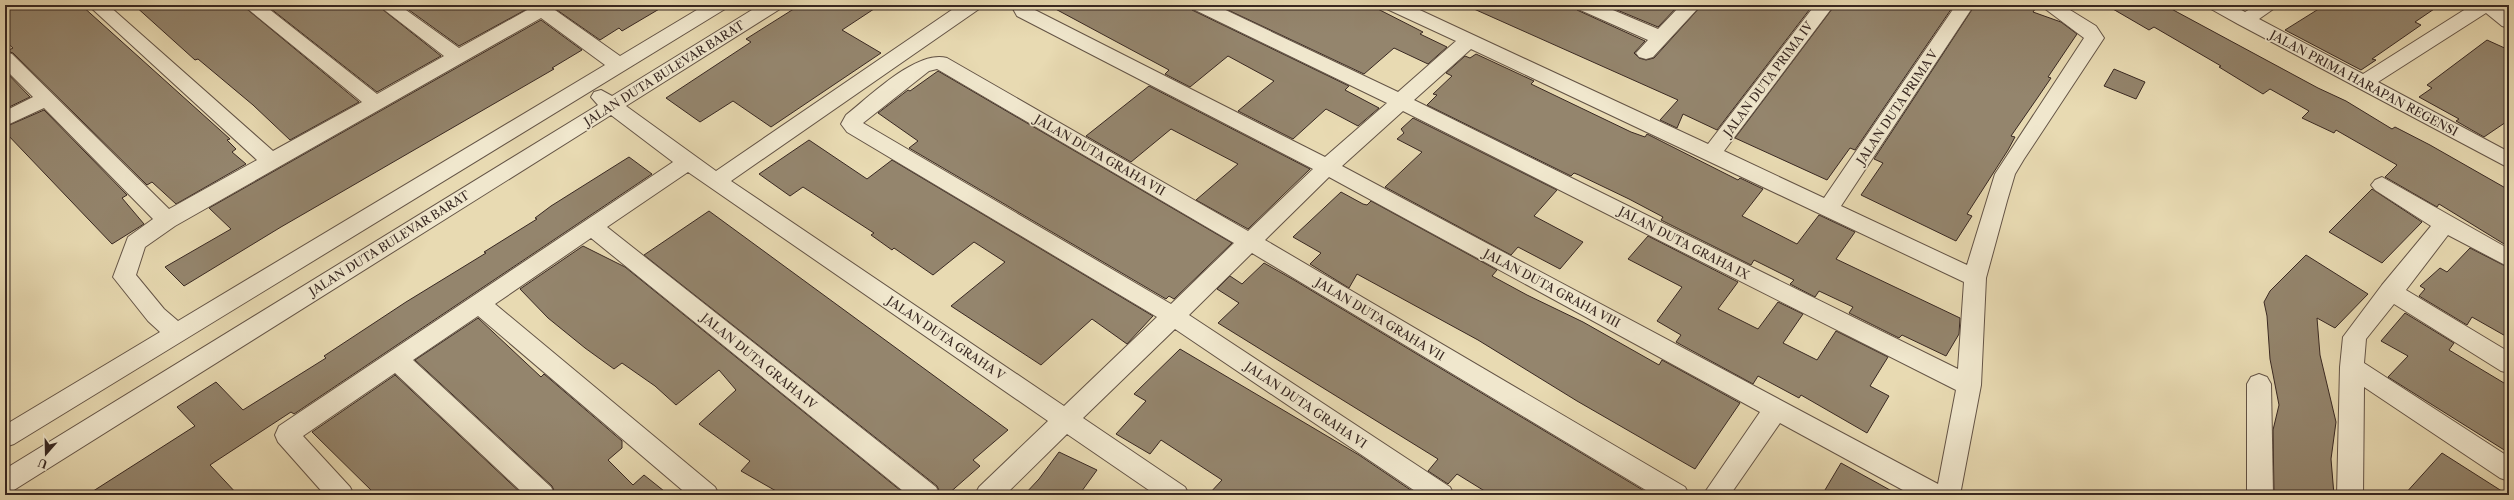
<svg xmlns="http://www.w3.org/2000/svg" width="2514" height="500" font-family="'Libre Caslon Text',serif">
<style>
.building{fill:#94856d;stroke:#382822}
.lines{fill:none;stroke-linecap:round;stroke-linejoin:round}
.minor-casing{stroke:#645446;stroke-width:2}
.minor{fill:#f0e7cd;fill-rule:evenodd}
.labels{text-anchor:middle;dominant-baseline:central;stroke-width:3.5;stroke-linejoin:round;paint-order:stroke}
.street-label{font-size:12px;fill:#382822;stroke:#f0e7cd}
</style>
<rect width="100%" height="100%" fill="#e8dab2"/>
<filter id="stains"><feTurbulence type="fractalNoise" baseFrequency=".005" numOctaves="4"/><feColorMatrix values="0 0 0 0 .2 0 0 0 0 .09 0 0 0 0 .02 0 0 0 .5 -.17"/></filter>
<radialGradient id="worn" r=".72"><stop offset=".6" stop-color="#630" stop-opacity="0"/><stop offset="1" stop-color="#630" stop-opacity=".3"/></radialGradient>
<g class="building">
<polygon points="5,5 81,5 230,139 227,140 236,149 232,152 246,164 176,204 152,182 147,185 13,53 7,51 13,48 5,41"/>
<polygon points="134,5 242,5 359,102 290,140 253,105 198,59 195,60"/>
<polygon points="266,5 377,5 441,56 377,92"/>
<polygon points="402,5 525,5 527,9 459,46"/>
<polygon points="562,5 666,5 622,31 619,28 600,40 557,10"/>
<polygon points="800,5 880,5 842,30 881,53 771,127 733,101 700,122 666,98 751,42 746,39"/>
<polygon points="1048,5 1188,5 1192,10 1349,86 1345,90 1379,108 1358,126 1326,109 1293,139 1238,111 1274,81 1228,56 1190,87 1165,74 1169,70"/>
<polygon points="1234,5 1370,5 1423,32 1420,34 1447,47 1428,64 1394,48 1364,74 1228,10"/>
<polygon points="1465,5 1575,5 1577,10 1645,41 1634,53 1639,58 1646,60 1654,58 1702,5 1813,5 1717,130 1683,114 1677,128 1660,120 1678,100"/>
<polygon points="1605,5 1679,5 1658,27"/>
<polygon points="1835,5 1954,5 1855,150 1850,148 1827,180 1735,138"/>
<polygon points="1975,5 2038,5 2033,12 2061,22 2077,34 2048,77 2051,78 2036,100 2011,136 2015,137 2008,150 1967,214 1972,216 1956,241 1861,195 1883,163 1874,159"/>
<polygon points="2106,5 2164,5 2318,88 2346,101 2392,129 2395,127 2430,145 2509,190 2509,247 2439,204 2437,207 2385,177 2397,165 2336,130 2334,133 2302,118 2309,111 2270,89 2263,94 2219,67 2221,66 2154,27 2149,30"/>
<polygon points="2325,5 2440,5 2415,22 2421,25 2372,59 2376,60 2361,70 2285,30"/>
<polygon points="541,20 582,50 552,68 554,69 281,227 184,286 165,267 231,229 209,208"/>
<polygon points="2487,40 2509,50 2509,120 2484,137 2456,121 2459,119 2419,97 2432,88 2427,85"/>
<polygon points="1476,54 1534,81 1531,84 1631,132 1645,137 1647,134 1738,180 1740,178 1763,189 1742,216 1797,244 1819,215 1855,232 1836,259 1960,318 1959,334 1946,356 1902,335 1899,338 1849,313 1853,307 1819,291 1815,297 1790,284 1794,280 1754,260 1751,265 1661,220 1663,217 1629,199 1579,175 1574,173 1571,176 1427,105 1437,95 1433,94 1452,76 1446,73 1465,56 1470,58"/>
<polygon points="2114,69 2145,82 2136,99 2104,86"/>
<polygon points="5,71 30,97 5,109"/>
<polygon points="938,71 1232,243 1174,299 1169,296 1166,299 909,148 918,141 878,113 908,90 910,91"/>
<polygon points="1149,86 1310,169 1248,229 1196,200 1238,164 1171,129 1131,162 1086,136"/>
<polygon points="44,110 127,195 122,198 144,224 112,244 5,132 5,127"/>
<polygon points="1413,118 1557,190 1534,216 1583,242 1560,269 1518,247 1511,255 1385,187 1422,152 1397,139 1404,133 1401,129"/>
<polygon points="809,140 867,179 892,160 1153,316 1127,344 1092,319 1041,365 951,306 1005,262 974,242 933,275 894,248 892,250 871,235 874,233 803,187 790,196 759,174"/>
<polygon points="629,157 652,174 294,414 291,412 210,465 238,495 87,495 195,426 177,407 216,382 243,410 326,358 324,356 406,302 486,253 484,252 537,219 535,218 551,206"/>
<polygon points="2372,189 2422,222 2382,263 2329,232"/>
<polygon points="1341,192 1363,204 1367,205 1371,201 1497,270 1492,276 1527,295 1583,322 1659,365 1662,360 1740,403 1695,469 1577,401 1478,340 1357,274 1349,288 1310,264 1321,253 1293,237"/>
<polygon points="709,211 1008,430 973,460 980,466 947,495 941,495 937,486 644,255"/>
<polygon points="1648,236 1738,282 1718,309 1758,329 1778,302 1803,314 1783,343 1817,360 1836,331 1888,357 1870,386 1889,396 1867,433 1801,395 1799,398 1758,376 1753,384 1676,342 1681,335 1657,321 1682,287 1628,259"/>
<polygon points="583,246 625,267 906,495 783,495 741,471 750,461 699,424 736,390 719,370 676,405 655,386 622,363 614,369 585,348 548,318 520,289"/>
<polygon points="2470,248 2509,268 2509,338 2472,317 2467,325 2419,296 2425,289 2420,286 2440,268 2447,272"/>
<polygon points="2306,255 2368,294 2335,328 2317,318 2320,355 2336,422 2331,459 2334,495 2274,495 2273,430 2279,405 2270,359 2267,316 2264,302 2270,291"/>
<polygon points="1264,263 1294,280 1651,495 1491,495 1457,474 1448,484 1428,471 1438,459 1218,323 1239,303 1217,289 1230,276 1242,284"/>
<polygon points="2405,313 2454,343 2449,350 2509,386 2509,453 2388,377 2408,356 2381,341"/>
<polygon points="478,318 541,377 544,374 622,441 622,448 608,460 633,485 644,475 669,495 556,495 552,486 415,360"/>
<polygon points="1180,349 1359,455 1418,495 1208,495 1222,480 1161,440 1150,454 1116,434 1146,401 1134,394"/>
<polygon points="395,375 523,495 376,495 312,432"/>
<polygon points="1059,452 1097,470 1079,495 1024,495 1039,479"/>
<polygon points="2442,453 2508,495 2404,495"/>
<polygon points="1841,463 1899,495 1822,495"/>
</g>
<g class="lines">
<g class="minor-casing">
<g id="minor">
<path d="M88 5H108L273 151 362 102 243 5H264L377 94 444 56 378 5H399L459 48 529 9 526 5H560L555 10 620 56 705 5H727L725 9 14 444 5 447V425L160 332 148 321 113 277 128 237 153 219 44 108 5 126V111L33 97 5 69V52L12 54 169 209 257 160ZM541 18 605 65 178 321 164 309 136 275 145 247 175 226Z"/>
<path d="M760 5H782L780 9 626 106 716 171 959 5H981L979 9 731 181 1064 406 1157 317 847 132 841 124 846 115C869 97 917 49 947 58L1248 231 1313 169 1017 16 1012 7 1013 5H1032L1031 8 1325 157 1387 103 1193 9 1191 5H1215L1398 92 1456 41 1387 9 1385 5H1409L1708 144 1815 5H1834L1724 151 1824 198 1956 5H1974L1841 206 1967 265 1995 174 2084 38 2040 5H2062L2096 26 2104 38 2024 159 2015 174 2007 201 1986 278 1981 385 1960 495H1912L1780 423 1730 495H1703L1760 412 1329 177 1265 240 1685 487 1689 495H1654L1252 253 1189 315 1450 487 1454 495H1421L1175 329 1083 418 1185 487 1189 495H1156L1067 434 1005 495H975L979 487 1048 421 688 172 607 227 936 487 940 495H908L591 238 495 304 715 487 719 495H688L478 316 413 360 551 487 555 495H525L395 373 303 436 350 487 354 495H325L278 442 275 435 279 426 673 162 611 115 14 490 5 493V469L598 105 591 97 594 92 601 90 612 96ZM1471 49 1964 282 1958 369 1414 100ZM937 69 1234 243 1171 304 863 123 929 71ZM1403 111 1956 390 1938 484 1342 166Z"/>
<polygon points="1576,5 1601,5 1658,29 1681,5 1701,5 1653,57 1646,59 1639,57 1636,53 1648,40 1578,9"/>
<polygon points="2209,5 2232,5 2245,12 2257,5 2279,5 2259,19 2363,74 2472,5 2500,5 2509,12 2509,28 2502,26 2486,13 2378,82 2509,152 2509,168 2238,24 2211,9"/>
<polygon points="2382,177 2509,249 2509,267 2448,235 2406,290 2509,352 2509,373 2501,371 2394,304 2366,339 2364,363 2509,457 2509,481 2500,478 2364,387 2363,495 2337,495 2340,367 2343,337 2382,285 2431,226 2375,190 2371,185 2375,180"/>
<polygon points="2259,374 2267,377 2271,384 2273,495 2247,495 2247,384 2251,377"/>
</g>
</g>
<use href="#minor" class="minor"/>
</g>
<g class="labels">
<g class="street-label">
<text transform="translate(664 73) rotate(-32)">JALAN DUTA BULEVAR BARAT</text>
<text transform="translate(1768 79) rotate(-53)">JALAN DUTA PRIMA IV</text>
<text transform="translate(2364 83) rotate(28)">JALAN PRIMA HARAPAN REGENSI</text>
<text transform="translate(1897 107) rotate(-56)">JALAN DUTA PRIMA V</text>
<text transform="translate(1100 155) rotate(30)">JALAN DUTA GRAHA VII</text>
<text transform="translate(389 243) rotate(-32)">JALAN DUTA BULEVAR BARAT</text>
<text transform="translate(1684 243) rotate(27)">JALAN DUTA GRAHA IX</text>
<text transform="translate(1552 288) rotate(28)">JALAN DUTA GRAHA VIII</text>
<text transform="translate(1380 319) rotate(31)">JALAN DUTA GRAHA VII</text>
<text transform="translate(946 338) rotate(34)">JALAN DUTA GRAHA V</text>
<text transform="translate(759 361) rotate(39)">JALAN DUTA GRAHA IV</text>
<text transform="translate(1306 405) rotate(34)">JALAN DUTA GRAHA VI</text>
</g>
</g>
<rect width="2514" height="500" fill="none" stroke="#e8dab2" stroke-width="20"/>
<rect x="6" y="6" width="2502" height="488" fill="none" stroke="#382822" stroke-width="2"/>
<rect x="10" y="10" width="2494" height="480" fill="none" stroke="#382822"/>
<g transform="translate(46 454) rotate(200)" stroke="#f0e7cd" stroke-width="3" paint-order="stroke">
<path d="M0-3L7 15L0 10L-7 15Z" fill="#382822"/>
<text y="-6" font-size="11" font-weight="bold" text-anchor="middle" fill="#382822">U</text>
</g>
<rect width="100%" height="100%" filter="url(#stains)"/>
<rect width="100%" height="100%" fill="url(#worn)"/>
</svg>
